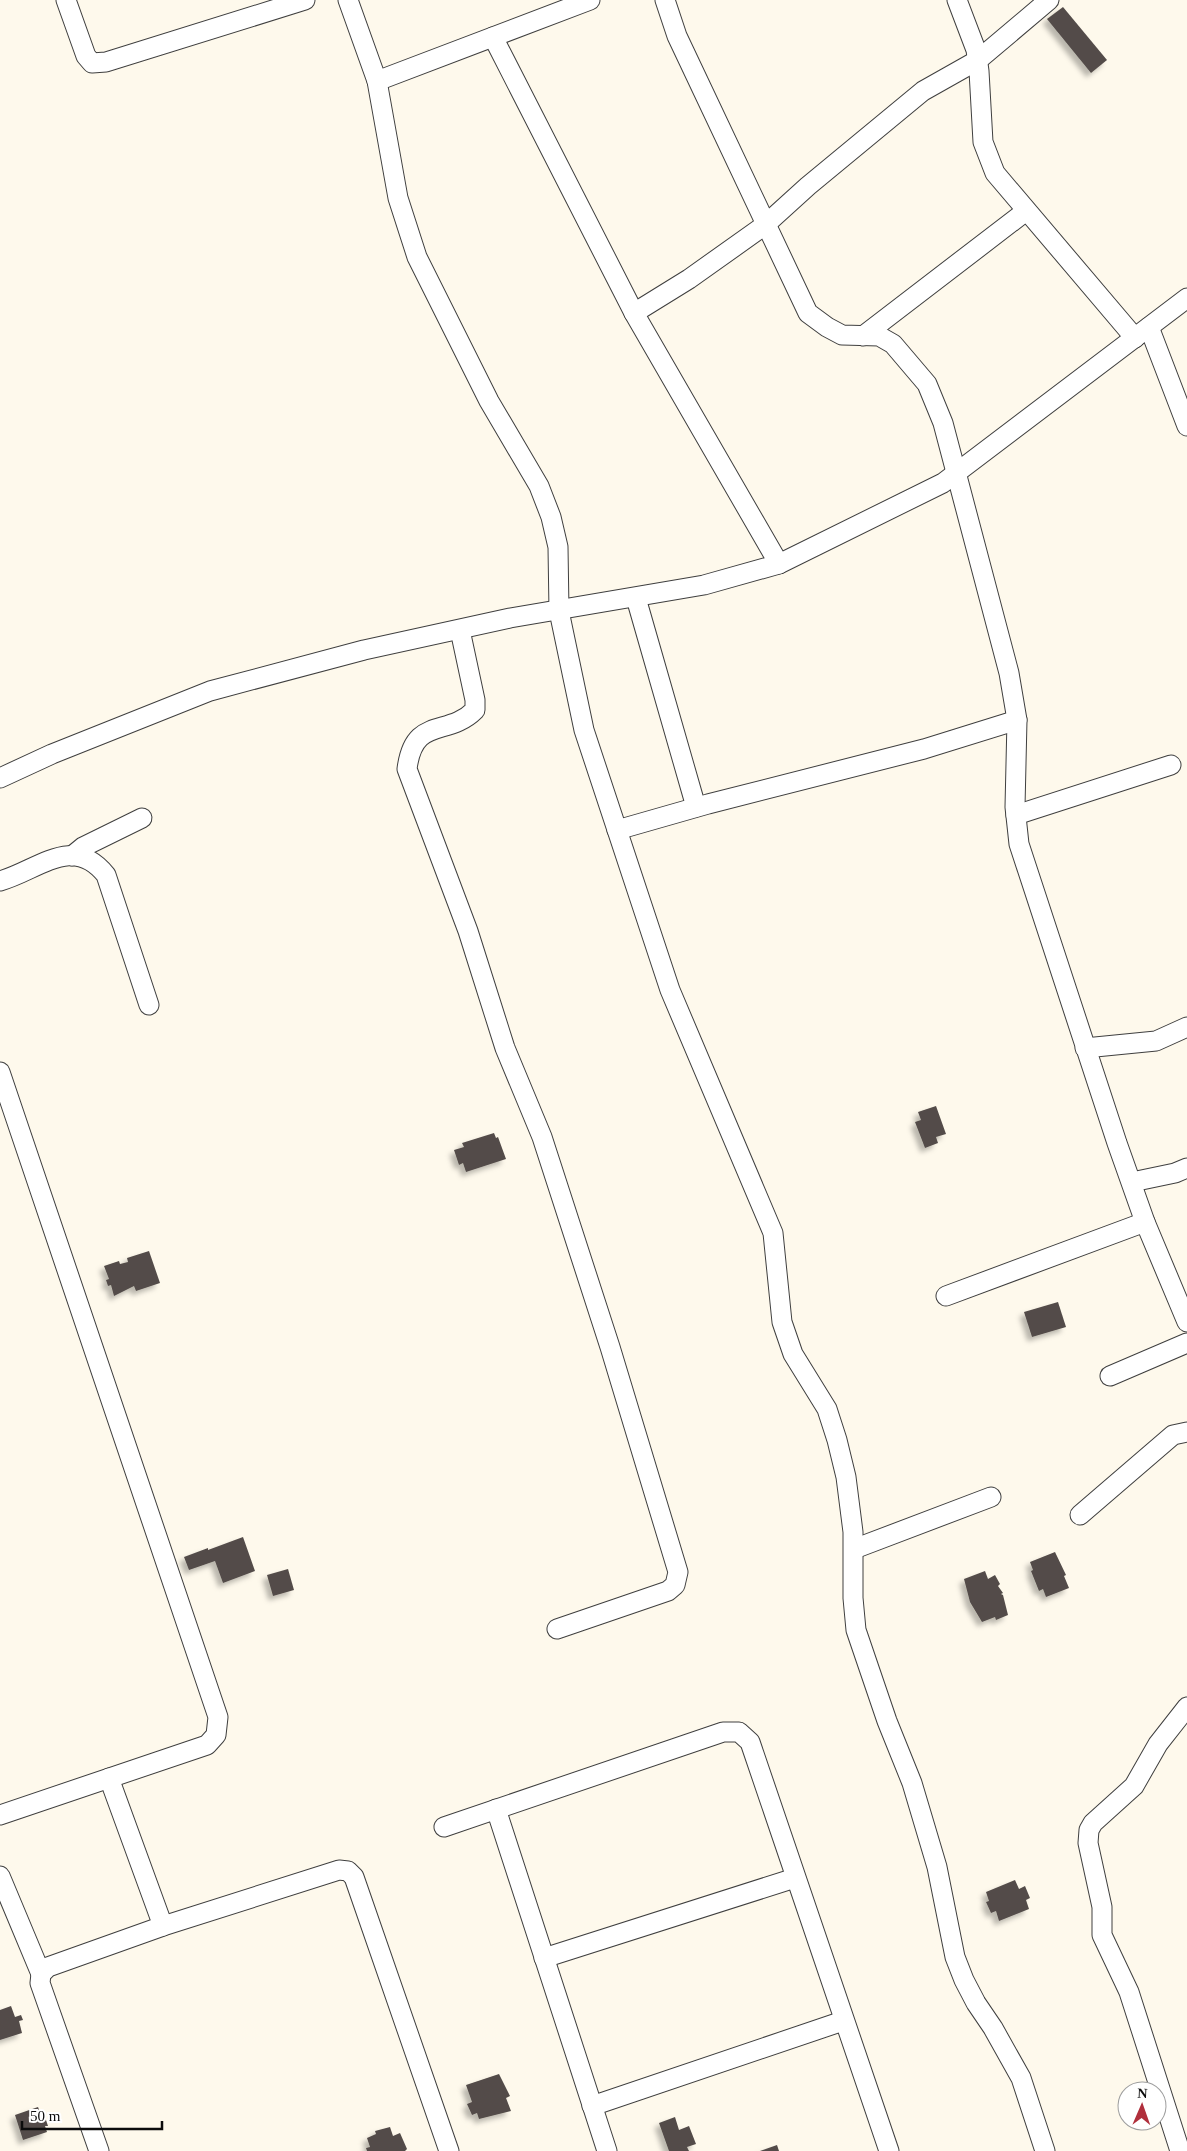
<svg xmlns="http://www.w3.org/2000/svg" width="1187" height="2151" font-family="'Times New Roman',serif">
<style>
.building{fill:#534c49;filter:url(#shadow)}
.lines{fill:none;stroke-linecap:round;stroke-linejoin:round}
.minor-casing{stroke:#3f3f3f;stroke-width:21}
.minor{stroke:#fff;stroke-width:19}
</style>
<defs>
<filter id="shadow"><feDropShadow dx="-4.5" dy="4.5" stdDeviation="2.5" flood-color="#0004"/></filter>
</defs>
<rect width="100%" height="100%" fill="#fef9ec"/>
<g class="building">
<polygon points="1063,7 1107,60 1091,73 1047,19"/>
<polygon points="936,1106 946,1134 936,1137 938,1143 925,1148 915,1122 921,1120 918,1112"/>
<polygon points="494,1133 496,1138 498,1137 506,1159 466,1172 463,1163 459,1165 454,1150 464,1147 462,1143"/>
<polygon points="149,1251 160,1283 136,1291 134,1286 114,1296 111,1285 108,1286 106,1280 109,1279 104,1266 119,1261 120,1264 128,1262 127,1258"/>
<polygon points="1058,1302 1066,1327 1032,1337 1024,1312"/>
<polygon points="243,1537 255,1571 223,1583 215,1561 189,1570 184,1557 208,1548 208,1550"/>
<polygon points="1055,1552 1066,1575 1064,1576 1069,1588 1046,1597 1043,1589 1039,1591 1031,1571 1033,1570 1030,1562"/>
<polygon points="288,1569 294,1590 273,1596 267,1575"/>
<polygon points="985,1571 988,1579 995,1575 1000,1584 998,1586 1003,1593 1001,1594 1003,1595 1008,1615 996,1620 995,1617 982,1622 970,1602 964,1579"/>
<polygon points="1015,1880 1019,1889 1025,1886 1030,1898 1026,1900 1029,1909 999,1921 996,1911 991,1913 986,1902 989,1901 986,1892"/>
<polygon points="11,2006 15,2017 21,2015 23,2020 19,2021 22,2033 0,2040 0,2010"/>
<polygon points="499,2074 510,2096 506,2098 511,2111 479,2119 477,2113 472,2115 467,2104 472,2102 466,2085"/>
<polygon points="38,2107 41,2115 44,2114 48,2126 45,2126 47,2132 23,2140 15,2115"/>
<polygon points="675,2117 679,2130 689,2126 696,2144 687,2147 689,2151 669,2151 659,2123"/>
<polygon points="390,2127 393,2136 400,2133 407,2149 405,2151 367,2151 366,2148 370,2147 367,2138 376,2134 375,2131"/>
<polygon points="777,2145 779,2151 760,2151"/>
</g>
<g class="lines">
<g class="minor-casing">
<g id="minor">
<polyline points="66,0 86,56 92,63 106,62 305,0"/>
<polyline points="348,0 377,81 398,198 417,257 489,401 539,486 551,517 558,547 559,611 584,730 670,990 773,1233 782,1322 793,1354 827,1409 837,1440 846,1477 853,1532 853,1598 856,1630 887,1721 912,1783 937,1867 955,1957 964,1980 976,2003 993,2028 1021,2078 1045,2151"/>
<polyline points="665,0 677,36 808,313 827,327 842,335 879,336 893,344 927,384 943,423 1009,673 1017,720 1015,807 1019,844 1117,1143 1145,1222 1187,1322"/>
<polyline points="957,0 976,50 979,71 983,142 995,173 1135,338"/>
<polyline points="493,37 634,313 779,564"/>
<polyline points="377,81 590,0"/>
<polyline points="634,313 689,279 765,225 808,186 923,91 978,60 1049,0"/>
<polyline points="1149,327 1187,426"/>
<polyline points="863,336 1026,211"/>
<polyline points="636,598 696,807"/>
<path d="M460 630 475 700V710C447 738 414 715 407 769L468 931 505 1048 542 1137 610 1347 678 1572 675 1585 668 1591 557 1629"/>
<polyline points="0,778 52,754 210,691 364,650 510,618 704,585 779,564 943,483 1187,298"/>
<polyline points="1016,815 1171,765"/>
<polyline points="617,830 708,804 924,749 1017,720"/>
<polyline points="72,856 83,847 142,818"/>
<path d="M0 881C37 871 73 833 106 875L149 1005"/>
<polyline points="1085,1048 1156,1041 1187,1027"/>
<polyline points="0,1072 218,1717 216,1735 207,1745 0,1815"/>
<polyline points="1132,1182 1175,1173 1187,1168"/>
<polyline points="946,1296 1145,1222"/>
<polyline points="1110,1376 1187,1343"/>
<polyline points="1080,1515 1173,1435 1187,1432"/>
<polyline points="854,1549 991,1497"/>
<polyline points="109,1778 163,1926"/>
<polyline points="496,1809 607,2151"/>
<polyline points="444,1827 723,1732 739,1732 750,1742 889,2151"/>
<polyline points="0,1876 41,1974"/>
<polyline points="544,1958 795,1878"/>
<polyline points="592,2106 843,2021"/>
<polyline points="99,2151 40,1983 41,1974 48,1967 163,1926 339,1870 348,1871 354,1877 449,2151"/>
<polyline points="1180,2151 1129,1992 1102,1935 1102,1907 1088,1843 1089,1830 1093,1823 1134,1786 1158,1744 1187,1707"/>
</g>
</g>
<use href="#minor" class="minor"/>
</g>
<g transform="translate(1142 2106) rotate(2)"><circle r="24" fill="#ffffff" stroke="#9e9e9e"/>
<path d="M0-4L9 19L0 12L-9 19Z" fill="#b02f3c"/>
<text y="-8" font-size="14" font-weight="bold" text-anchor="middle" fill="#0c0c0c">N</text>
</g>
<path d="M22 2121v8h140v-8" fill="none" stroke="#0c0c0c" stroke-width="2.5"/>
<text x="30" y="2121" font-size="15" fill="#0c0c0c" stroke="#ffffff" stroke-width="4" paint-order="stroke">50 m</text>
</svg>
